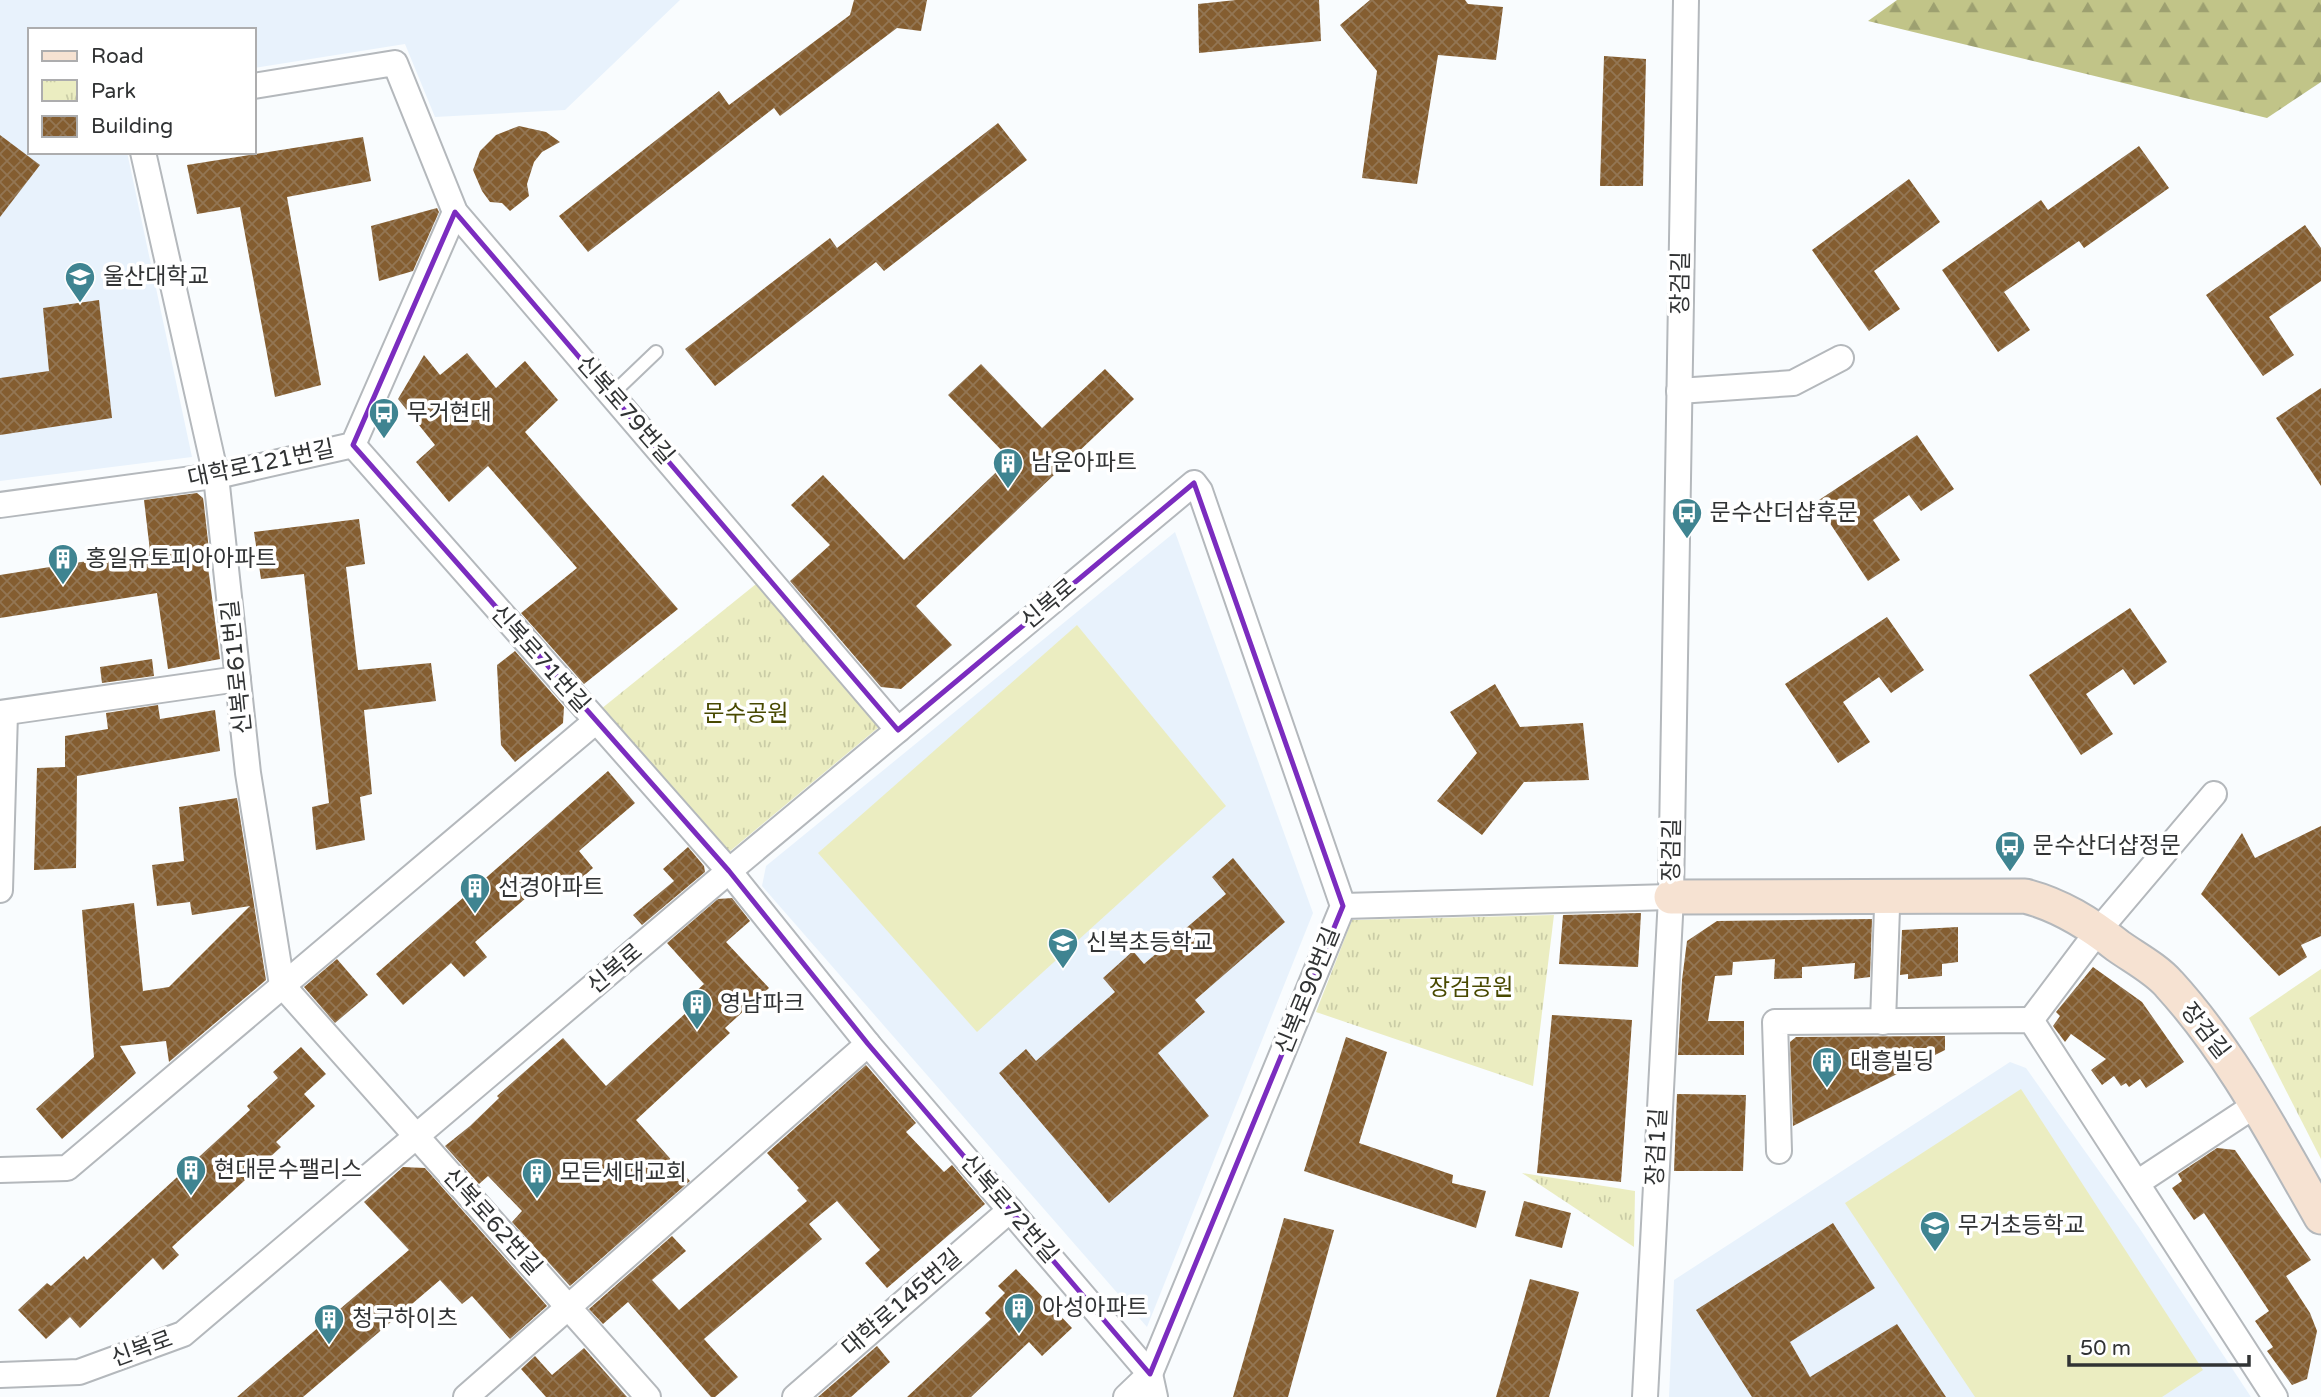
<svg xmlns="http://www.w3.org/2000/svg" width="2321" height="1397" font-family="'Varela Round','Noto Sans KR',sans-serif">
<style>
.built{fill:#e8f2fc}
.grass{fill:#ebedc1}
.forest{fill:url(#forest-firs)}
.park{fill:url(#park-tufts)}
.building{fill:url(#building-cross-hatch)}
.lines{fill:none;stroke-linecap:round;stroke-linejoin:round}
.lane-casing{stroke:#b4b8bc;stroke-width:16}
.street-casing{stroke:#b4b8bc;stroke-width:28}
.secondary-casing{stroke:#b4b8bc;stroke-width:37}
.lane{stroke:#fff;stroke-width:12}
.street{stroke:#fff;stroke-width:24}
.secondary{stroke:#f6e2d2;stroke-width:33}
.marked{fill:none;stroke:#7b2cbf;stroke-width:5;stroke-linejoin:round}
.labels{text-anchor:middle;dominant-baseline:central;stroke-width:7;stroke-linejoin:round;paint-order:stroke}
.poi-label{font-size:23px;fill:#313334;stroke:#fff;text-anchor:start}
.street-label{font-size:23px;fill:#313334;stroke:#fff}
.park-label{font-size:23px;fill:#484900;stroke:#fff}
</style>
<defs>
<pattern id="forest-firs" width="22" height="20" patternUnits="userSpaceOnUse" patternTransform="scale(1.75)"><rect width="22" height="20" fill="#c1c488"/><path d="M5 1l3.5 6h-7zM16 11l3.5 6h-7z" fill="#9da070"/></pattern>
<pattern id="park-tufts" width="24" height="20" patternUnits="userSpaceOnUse" patternTransform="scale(1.75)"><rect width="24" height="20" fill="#ebedc1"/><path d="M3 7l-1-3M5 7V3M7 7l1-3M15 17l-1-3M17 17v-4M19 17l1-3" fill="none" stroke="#cacca6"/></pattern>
<pattern id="building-cross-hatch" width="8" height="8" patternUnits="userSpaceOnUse" patternTransform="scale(1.75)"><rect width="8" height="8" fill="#845d30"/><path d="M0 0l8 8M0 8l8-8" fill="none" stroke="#937654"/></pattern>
</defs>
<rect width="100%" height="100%" fill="#f9fcfe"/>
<g class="built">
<polygon points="0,0 680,0 565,110 435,117 405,44 254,68 254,30 30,30 30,152 127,152 192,457 0,481"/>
<polygon points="1175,532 1313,913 1147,1327 762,886 766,866"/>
<polygon points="2010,1062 2026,1068 2138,1226 2251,1397 1669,1397 1674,1280"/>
</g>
<g class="grass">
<polygon points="1077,625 1226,806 977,1032 818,853"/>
<polygon points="2021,1089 2203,1370 2162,1397 1975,1397 1845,1203"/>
</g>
<polygon class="forest" points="1897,0 2321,0 2321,82 2267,118 1868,21"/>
<g class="park">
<polygon points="761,580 877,714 879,727 729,852 601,709"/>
<polygon points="1554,915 1533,1086 1316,1012 1352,920"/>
<polygon points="2321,969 2321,1159 2249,1018"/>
<polygon points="1522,1173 1635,1191 1634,1247"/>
</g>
<g class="building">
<polygon points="854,0 927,0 921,31 897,28 780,116 774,108 588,252 559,216 719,91 729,105 850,15"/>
<polygon points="1236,0 1319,0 1321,41 1199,53 1198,4"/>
<polygon points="1370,0 1465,0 1468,4 1503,7 1496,60 1438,55 1417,184 1362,178 1377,71 1340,25"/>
<polygon points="1604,56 1646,59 1643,186 1600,186"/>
<polygon points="998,123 1027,160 884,271 876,262 715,386 685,349 830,238 837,248"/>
<polygon points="519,126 546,132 560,142 542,152 534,162 527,184 529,196 510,211 502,203 490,202 482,191 473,170 480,151 496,135"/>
<polygon points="0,135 40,165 0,217"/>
<polygon points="363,137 371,181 287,197 321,385 275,397 240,207 197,214 187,165"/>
<polygon points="2139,146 2169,188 2084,248 2079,241 2004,292 2030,330 1998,352 1942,270 2041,200 2048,210"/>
<polygon points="1909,179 1940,222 1874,271 1900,309 1869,331 1812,250"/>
<polygon points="437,208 439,212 413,271 379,281 371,226"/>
<polygon points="2305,225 2321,248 2321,281 2269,317 2294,355 2263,376 2206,295"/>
<polygon points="99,300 112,418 0,435 0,378 49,371 43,308"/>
<polygon points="467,353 496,388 525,361 558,400 525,432 678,609 584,684 521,613 577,568 488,466 449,502 416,462 435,445 398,399 424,355 440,375"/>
<polygon points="981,364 1042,428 1105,369 1134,399 916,606 952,645 901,689 881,687 790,581 830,545 791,505 823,475 904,560 1010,459 948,395"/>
<polygon points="2321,388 2321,486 2276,418"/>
<polygon points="1917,435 1954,489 1921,511 1909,495 1873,520 1900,560 1868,581 1816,502"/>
<polygon points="197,493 203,498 204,505 210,559 207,559 220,659 168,669 157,593 0,618 0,575 150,551 144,500"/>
<polygon points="359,519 365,564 346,567 358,670 431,663 436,701 364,710 372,794 360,797 365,840 316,850 312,807 329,803 304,574 261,579 254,532"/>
<polygon points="2130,608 2167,662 2134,685 2123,669 2086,694 2113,734 2081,755 2029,675"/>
<polygon points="1887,617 1924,670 1891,693 1879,677 1843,702 1870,742 1838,763 1785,684"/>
<polygon points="515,651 564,707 563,723 515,762 501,745 497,665"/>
<polygon points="152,659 154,676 102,683 100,667"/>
<polygon points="1495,684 1520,727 1583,723 1589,780 1524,782 1482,835 1437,801 1477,753 1450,712"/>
<polygon points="158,705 160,719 215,710 220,751 77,776 76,868 34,870 37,768 65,767 65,736 108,729 106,713"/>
<polygon points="608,771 635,803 579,851 593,868 570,888 556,872 475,942 487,957 464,977 451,963 403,1005 376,974"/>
<polygon points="237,798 266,980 169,1062 166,1041 120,1046 136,1073 62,1139 36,1109 94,1057 82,910 134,903 143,991 169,987 250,906 192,915 190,902 157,906 152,865 184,861 179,807"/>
<polygon points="2321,826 2321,936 2301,945 2307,957 2279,976 2201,894 2242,833 2255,858"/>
<polygon points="688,847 704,866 705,872 642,925 633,915 674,881 663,869"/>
<polygon points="1233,858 1285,922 1195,1000 1205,1012 1158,1053 1209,1116 1109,1203 999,1073 1026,1049 1036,1061 1115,992 1103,978 1133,951 1144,964 1226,894 1212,877"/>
<polygon points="732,898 750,921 726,942 769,988 725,1028 730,1033 636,1120 690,1181 570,1286 512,1222 522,1211 488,1176 479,1184 445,1146 470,1126 499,1098 497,1096 563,1038 606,1086 700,1000 694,993 704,984 667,943 718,899"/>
<polygon points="1641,913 1638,967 1559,964 1563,915"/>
<polygon points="1872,919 1870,977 1854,979 1855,963 1802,967 1802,978 1774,979 1775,959 1733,962 1732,975 1715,976 1708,1021 1744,1021 1744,1055 1678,1055 1682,980 1687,941 1717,921"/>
<polygon points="1958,927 1958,962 1942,964 1942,976 1908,979 1908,974 1900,975 1902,930"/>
<polygon points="337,959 368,995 335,1023 304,987"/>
<polygon points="2093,967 2142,1002 2184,1062 2146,1088 2140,1079 2129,1087 2126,1083 2121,1086 2114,1076 2102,1085 2091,1070 2106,1059 2071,1034 2065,1042 2053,1026 2060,1016 2056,1012"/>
<polygon points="1552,1015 1632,1020 1621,1182 1537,1173"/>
<polygon points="1945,1036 1945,1050 1793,1126 1790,1042 1796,1037"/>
<polygon points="1346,1037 1387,1052 1359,1143 1453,1175 1452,1183 1486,1191 1476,1228 1304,1171"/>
<polygon points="301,1047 326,1074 304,1094 315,1106 276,1142 281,1147 172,1247 179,1255 163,1270 153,1258 80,1328 70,1317 46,1339 18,1310 47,1283 51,1286 84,1256 87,1260 250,1110 247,1106 278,1078 273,1072"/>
<polygon points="866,1065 916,1123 906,1132 944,1172 952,1165 985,1204 887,1288 865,1263 880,1250 837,1201 809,1224 822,1239 704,1339 738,1377 715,1397 711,1397 628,1302 603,1324 589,1309 672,1236 686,1251 652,1280 679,1310 807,1201 797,1190 799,1188 767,1153"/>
<polygon points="1677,1094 1746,1095 1743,1171 1674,1171"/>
<polygon points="2217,1148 2235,1150 2311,1260 2286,1276 2310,1313 2317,1331 2307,1379 2292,1385 2267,1351 2273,1347 2255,1321 2269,1311 2204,1213 2194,1220 2172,1188 2182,1181 2178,1174"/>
<polygon points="403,1167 425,1168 547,1306 510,1339 472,1296 462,1304 440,1280 303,1397 237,1397 409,1250 364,1202"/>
<polygon points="1524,1201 1571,1213 1562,1248 1515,1236"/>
<polygon points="1284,1218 1334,1230 1288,1397 1233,1397"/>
<polygon points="1833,1223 1875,1288 1790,1342 1810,1377 1897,1324 1946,1397 1752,1397 1696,1310"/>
<polygon points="1016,1269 1072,1328 1042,1356 1029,1342 971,1397 907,1397 991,1319 985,1313 1005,1293 998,1286"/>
<polygon points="1530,1279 1579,1292 1549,1397 1496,1397"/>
<polygon points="877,1346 890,1362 851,1397 818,1397"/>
<polygon points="584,1348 627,1397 546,1397 521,1369 535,1356 552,1375"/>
</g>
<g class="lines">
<g class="lane-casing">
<polyline id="lane" points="611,395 656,352"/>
</g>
<g class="street-casing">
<g id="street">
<polyline points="254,86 395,63 455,212 898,730"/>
<polyline points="143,152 216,476 248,773 282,985 648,1397"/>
<polyline points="1679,391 1793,383 1841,358"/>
<polyline points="353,445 729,871 868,1044 1150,1374 1155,1397"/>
<polyline points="0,505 221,475 353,445 455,212"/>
<polyline points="0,713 238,679"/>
<polyline points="0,890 5,713"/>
<polyline points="1343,906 1671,897"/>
<polyline points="2031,1020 2098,931 2214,794"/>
<polyline points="1883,1022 1887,908"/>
<polyline points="1779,1151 1775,1022 2031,1020 2275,1397"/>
<polyline points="0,1170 67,1168 596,721"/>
<polyline points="2137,1183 2257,1104"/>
<polyline points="0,1375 79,1372 183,1334 729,871 1194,483 1200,491 1343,906 1150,1374 1126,1397"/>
<polyline points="466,1397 868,1044"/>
<polyline points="795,1397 1010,1210"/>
<polyline points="1645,1397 1671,897 1686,0"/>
</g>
</g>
<g class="secondary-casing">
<path id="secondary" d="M1671 897 2025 896C2060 905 2089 923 2118 946 2135 958 2156 969 2169 984 2232 1053 2275 1137 2321 1217"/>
</g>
<use href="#lane" class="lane"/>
<use href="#street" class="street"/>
<use href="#secondary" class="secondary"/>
</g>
<path class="marked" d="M455 212 898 730 1194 483 1343 906 1150 1374 868 1044 729 871 353 445Z"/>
<defs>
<g id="university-pin" transform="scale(1.575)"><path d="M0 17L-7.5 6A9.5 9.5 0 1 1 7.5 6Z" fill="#3f8491" stroke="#fff"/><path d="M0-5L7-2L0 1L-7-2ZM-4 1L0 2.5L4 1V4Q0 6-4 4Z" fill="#fff"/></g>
<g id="bus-pin" transform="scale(1.575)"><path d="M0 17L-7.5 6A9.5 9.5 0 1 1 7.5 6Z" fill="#3f8491" stroke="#fff"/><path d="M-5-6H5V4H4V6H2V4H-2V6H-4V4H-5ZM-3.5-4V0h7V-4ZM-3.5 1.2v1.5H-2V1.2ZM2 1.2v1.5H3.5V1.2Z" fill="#fff"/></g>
<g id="building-pin" transform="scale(1.575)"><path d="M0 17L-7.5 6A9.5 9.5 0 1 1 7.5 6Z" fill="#3f8491" stroke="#fff"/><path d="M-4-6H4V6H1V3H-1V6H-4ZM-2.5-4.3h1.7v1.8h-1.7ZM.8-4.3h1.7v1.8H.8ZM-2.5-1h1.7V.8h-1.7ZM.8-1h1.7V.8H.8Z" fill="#fff"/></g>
<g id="school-pin" transform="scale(1.575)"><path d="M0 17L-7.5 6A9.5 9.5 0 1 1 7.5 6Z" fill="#3f8491" stroke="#fff"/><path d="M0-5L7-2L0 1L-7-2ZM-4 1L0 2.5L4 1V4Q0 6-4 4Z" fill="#fff"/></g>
</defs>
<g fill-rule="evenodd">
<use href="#university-pin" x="80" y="277"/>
<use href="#bus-pin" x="384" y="413"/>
<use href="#building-pin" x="1008" y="463"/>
<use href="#bus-pin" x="1687" y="513"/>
<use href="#building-pin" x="63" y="559"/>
<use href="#bus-pin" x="2010" y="846"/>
<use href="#building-pin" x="475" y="888"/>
<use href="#school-pin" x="1063" y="943"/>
<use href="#building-pin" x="697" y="1004"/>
<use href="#building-pin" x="1827" y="1062"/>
<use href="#building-pin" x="191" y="1170"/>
<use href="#building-pin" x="537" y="1173"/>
<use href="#school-pin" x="1935" y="1226"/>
<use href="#building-pin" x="1019" y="1308"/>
<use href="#building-pin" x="329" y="1319"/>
</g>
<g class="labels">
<g class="poi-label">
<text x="103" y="277">울산대학교</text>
<text x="407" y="413">무거현대</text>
<text x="1031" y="463">남운아파트</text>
<text x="1710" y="513">문수산더샵후문</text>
<text x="86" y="559">홍일유토피아아파트</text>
<text x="2033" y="846">문수산더샵정문</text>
<text x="498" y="888">선경아파트</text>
<text x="1086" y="943">신복초등학교</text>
<text x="720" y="1004">영남파크</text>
<text x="1850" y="1062">대흥빌딩</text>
<text x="214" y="1170">현대문수팰리스</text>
<text x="560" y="1173">모든세대교회</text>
<text x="1958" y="1226">무거초등학교</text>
<text x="1042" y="1308">아성아파트</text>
<text x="352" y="1319">청구하이츠</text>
</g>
<g class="street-label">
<text transform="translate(1681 283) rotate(-89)">장검길</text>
<text transform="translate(625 410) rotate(49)">신복로79번길</text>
<text transform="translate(261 464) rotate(-12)">대학로121번길</text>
<text transform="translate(1049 604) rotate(-40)">신복로</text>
<text transform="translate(540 659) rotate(48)">신복로71번길</text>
<text transform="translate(237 667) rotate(-96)">신복로61번길</text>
<text transform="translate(1672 850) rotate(-89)">장검길</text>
<text transform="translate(615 969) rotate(-40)">신복로</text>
<text transform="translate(1308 991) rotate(-68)">신복로90번길</text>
<text transform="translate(2205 1031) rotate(52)">장검길</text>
<text transform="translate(1657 1147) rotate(-87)">장검1길</text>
<text transform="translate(1009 1209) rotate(49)">신복로72번길</text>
<text transform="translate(492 1222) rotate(48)">신복로62번길</text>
<text transform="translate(902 1303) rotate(-41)">대학로145번길</text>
<text transform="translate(142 1349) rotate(-20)">신복로</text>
</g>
<g class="park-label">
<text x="746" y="714">문수공원</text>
<text x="1471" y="988">장검공원</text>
</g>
</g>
<rect x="28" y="28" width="228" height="126" fill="#ffffff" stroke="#adadae" stroke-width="2"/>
<rect x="42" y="51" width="35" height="10" fill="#f6e2d2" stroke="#adadae" stroke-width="2"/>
<text x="91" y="63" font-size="21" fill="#313334">Road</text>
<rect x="42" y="80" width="35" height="21" fill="url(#park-tufts)" stroke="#adadae" stroke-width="2"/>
<text x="91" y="98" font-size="21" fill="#313334">Park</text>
<rect x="42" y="116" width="35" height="21" fill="url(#building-cross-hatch)" stroke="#adadae" stroke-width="2"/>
<text x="91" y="133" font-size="21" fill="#313334">Building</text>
<path d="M2069 1355v10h180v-10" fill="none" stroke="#313334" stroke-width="3.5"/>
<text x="2080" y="1355" font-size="21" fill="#313334" stroke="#ffffff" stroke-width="5" paint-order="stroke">50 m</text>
</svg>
